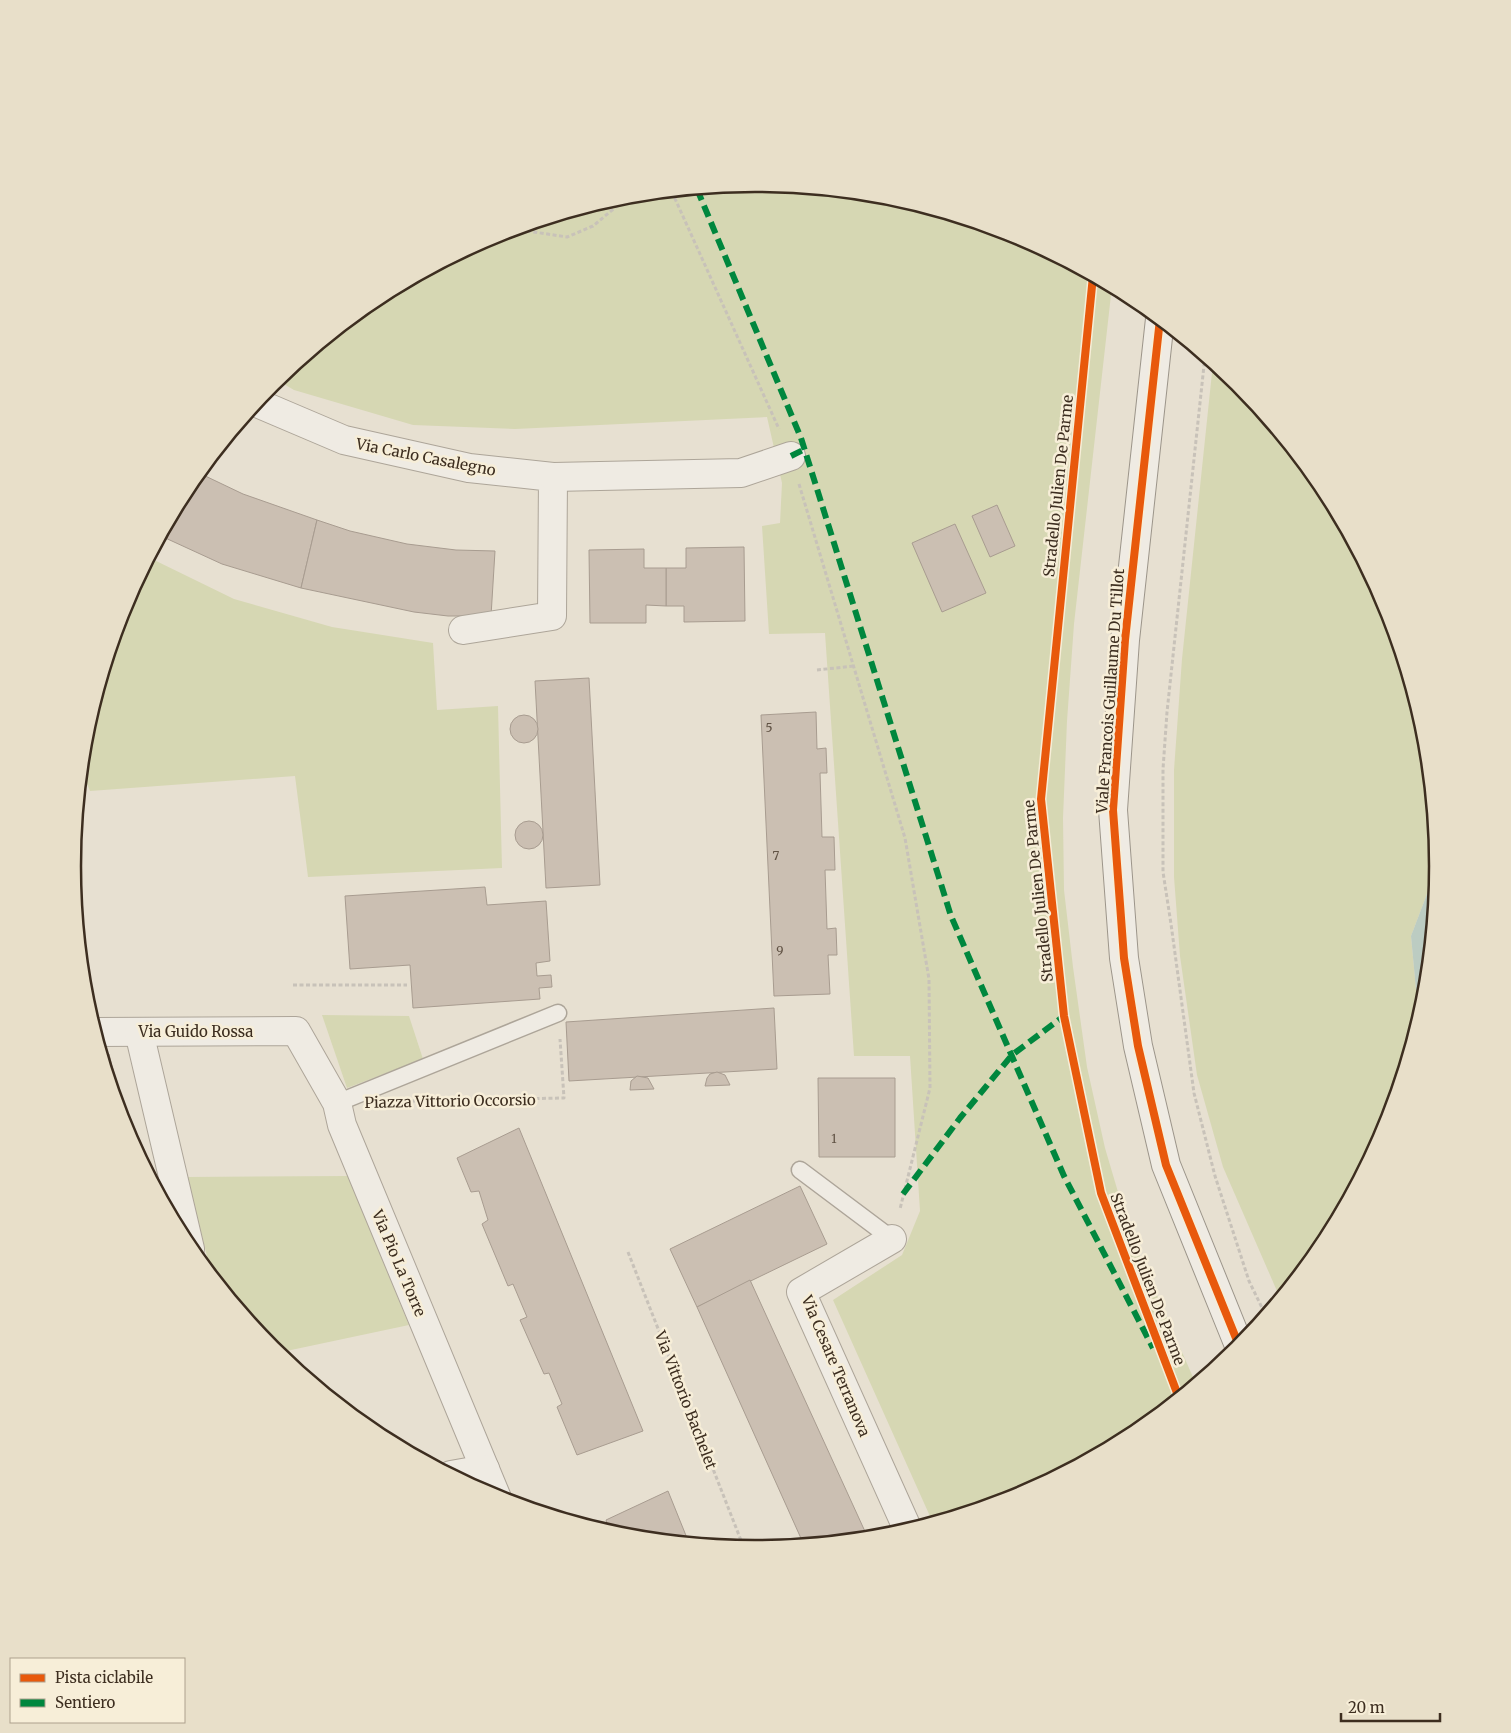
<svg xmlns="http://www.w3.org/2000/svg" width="1511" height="1733" font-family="Merriweather,serif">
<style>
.green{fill:#d6d7b3}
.water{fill:#bcccc2}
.building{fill:#cbbfb2;stroke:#a89c90}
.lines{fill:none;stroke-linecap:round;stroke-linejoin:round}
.service-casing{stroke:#ada599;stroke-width:19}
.minor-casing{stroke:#ada599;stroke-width:30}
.secondary-casing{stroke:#9c958a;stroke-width:30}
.path{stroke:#c8c2b9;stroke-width:3;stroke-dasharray:4 2.5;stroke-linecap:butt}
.service{stroke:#efebe3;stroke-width:16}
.minor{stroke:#efebe3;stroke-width:28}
.secondary{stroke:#efebe3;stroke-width:28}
.quiet{stroke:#00873e;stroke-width:6;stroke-dasharray:12 6;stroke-linecap:butt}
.cycleway-casing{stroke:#f7eed8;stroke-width:11}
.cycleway{stroke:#e8590c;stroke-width:8}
.labels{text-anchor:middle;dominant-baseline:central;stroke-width:5;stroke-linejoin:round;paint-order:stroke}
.number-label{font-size:12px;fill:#605244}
.street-label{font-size:15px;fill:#3d2e20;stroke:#f7eed8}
.rim{fill:none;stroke:#3d2e20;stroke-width:2.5}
</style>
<rect width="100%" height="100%" fill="#e7e0d1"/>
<g class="green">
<polygon points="756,184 889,197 1017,236 1112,286 1074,624 1067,721 1063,818 1064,890 1073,967 1087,1067 1105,1148 1131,1236 1196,1384 1135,1435 1017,1498 933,1523 833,1300 902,1255 920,1211 910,1056 854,1056 825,633 769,634 762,526 780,523 782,483 767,417 515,429 413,425 294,390 277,380 376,298 494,235 623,197"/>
<polygon points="1213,363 1239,384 1324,487 1387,605 1425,734 1438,865 1411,936 1419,1022 1386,1128 1323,1246 1280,1298 1223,1167 1197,1075 1180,956 1174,877 1174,770 1182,659"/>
<polygon points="150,558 234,599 332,627 433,643 437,710 498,706 502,868 308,877 295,776 90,791 82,772 86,733 125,605"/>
<polygon points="322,1015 409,1016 423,1059 347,1088"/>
<polygon points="348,1176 409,1325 277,1353 212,1276 187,1177"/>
</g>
<polygon class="water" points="1438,865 1425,1000 1419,1022 1411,936"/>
<g class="building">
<polygon points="199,473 243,494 317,520 301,588 222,564 161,536 188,487"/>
<polygon points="997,505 1015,546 990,557 972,516"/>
<polygon points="317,520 350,531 407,544 456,550 495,551 491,616 448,616 414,612 301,588"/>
<polygon points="955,524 986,593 942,612 912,543"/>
<polygon points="744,547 745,621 684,622 684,606 666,606 666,568 686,568 686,548"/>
<polygon points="644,549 644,568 666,568 666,606 646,605 646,623 590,623 589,550"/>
<polygon points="589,678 600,885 546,888 535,681"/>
<polygon points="816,712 817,749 826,748 827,773 820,773 822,837 834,837 835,870 825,870 827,929 836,928 837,955 828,955 830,994 774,996 761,715"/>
<circle cx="524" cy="729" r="14"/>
<circle cx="529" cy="835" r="14"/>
<polygon points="485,887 487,905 546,901 550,961 536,963 537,976 551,975 552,987 539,988 540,999 413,1008 410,965 350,969 345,896"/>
<polygon points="774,1008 777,1069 569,1081 566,1022"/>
<polygon points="109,1054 115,1078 110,1079 102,1055"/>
<polygon points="717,1072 725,1075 730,1085 705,1086 707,1078 710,1074"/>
<polygon points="637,1076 648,1078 654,1089 630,1090 631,1081"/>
<polygon points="115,1078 124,1113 120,1114 110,1079"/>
<polygon points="818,1078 895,1078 895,1157 819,1157"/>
<polygon points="124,1113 131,1141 124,1128 120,1114"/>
<polygon points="519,1128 643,1431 577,1455 557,1407 562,1404 549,1373 544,1374 520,1320 527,1317 513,1284 508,1286 482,1224 488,1220 479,1191 471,1192 457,1158"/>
<polygon points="800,1186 827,1244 697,1307 670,1249"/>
<polygon points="750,1280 868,1538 804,1545 697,1307"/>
<polygon points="668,1491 689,1543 622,1536 610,1533 606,1520"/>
</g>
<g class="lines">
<g class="service-casing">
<g id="service">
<polyline points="337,1103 558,1013"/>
<polyline points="800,1170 892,1239"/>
</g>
</g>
<g class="minor-casing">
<g id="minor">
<polyline points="257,403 344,440 469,468 553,477 552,616 463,630"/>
<polyline points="553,477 741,473 791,456"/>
<polyline points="95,1032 296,1031 337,1103 342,1125 497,1498"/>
<polyline points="139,1032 190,1249"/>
<polyline points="892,1239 801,1292 908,1530"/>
<polyline points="451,1475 485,1469"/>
</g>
</g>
<g class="secondary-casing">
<polyline id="secondary" points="1160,319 1125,640 1113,810 1124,958 1138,1046 1166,1165 1240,1348"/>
</g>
<g class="path">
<polyline points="672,192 779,429"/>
<polyline points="514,229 567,237 593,226 629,196"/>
<polyline points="1205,356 1167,712 1163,769 1163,872 1171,924 1194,1093 1215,1176 1249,1281 1266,1316"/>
<polyline points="799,484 905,838 929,979 930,1088 900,1209"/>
<polyline points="817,670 854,666"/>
<polyline points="293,985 407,985"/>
<polyline points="412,1101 564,1098 560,1039"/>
<polyline points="628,1252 744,1548"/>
</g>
<use href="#service" class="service"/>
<use href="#minor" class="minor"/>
<use href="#secondary" class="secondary"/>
<g class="quiet">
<polyline points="697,189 801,438 951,916 1064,1176 1153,1348"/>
<polyline points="791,456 805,449"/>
<polyline points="903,1194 960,1118 1012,1055 1064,1016"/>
</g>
<g class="cycleway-casing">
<g id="cycleway">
<polyline points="1093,276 1041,799 1064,1016 1101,1193 1179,1398"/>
<polyline points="1160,319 1125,640 1113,810 1124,958 1138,1046 1166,1165 1240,1348"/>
</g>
</g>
<use href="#cycleway" class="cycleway"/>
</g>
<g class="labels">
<g class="number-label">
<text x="769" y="727">5</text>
<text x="776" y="855">7</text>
<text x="780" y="950">9</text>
<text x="834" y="1138">1</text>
</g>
<g class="street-label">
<text transform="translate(426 457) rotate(11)">Via Carlo Casalegno</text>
<text transform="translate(1058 486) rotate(-84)">Stradello Julien De Parme</text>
<text transform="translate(1110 691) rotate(-86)">Viale Francois Guillaume Du Tillot</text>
<text transform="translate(1038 891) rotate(-96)">Stradello Julien De Parme</text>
<text x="196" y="1031">Via Guido Rossa</text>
<text transform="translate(450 1101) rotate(-1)">Piazza Vittorio Occorsio</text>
<text transform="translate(399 1263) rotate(67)">Via Pio La Torre</text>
<text transform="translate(1148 1279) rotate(69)">Stradello Julien De Parme</text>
<text transform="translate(836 1366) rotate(67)">Via Cesare Terranova</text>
<text transform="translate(686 1400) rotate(69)">Via Vittorio Bachelet</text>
</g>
</g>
<path d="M0 0H1511V1733H0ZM81 866a674 674 0 1 1 1348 0a674 674 0 1 1-1348 0Z" fill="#e8dfc9" fill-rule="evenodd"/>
<path class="rim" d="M81 866a674 674 0 1 1 1348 0a674 674 0 1 1-1348 0Z"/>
<rect x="10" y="1658" width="175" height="65" fill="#f7eed8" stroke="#ada18e"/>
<rect x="20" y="1674" width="25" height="8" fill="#e8590c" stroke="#ada18e"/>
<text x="55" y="1683" font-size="15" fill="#3d2e20">Pista ciclabile</text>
<rect x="20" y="1699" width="25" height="8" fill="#00873e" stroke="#ada18e"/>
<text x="55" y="1708" font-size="15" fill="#3d2e20">Sentiero</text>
<path d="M1341 1713v8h99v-8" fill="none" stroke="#3d2e20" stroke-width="2.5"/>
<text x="1348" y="1713" font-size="15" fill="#3d2e20" stroke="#f7eed8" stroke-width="4" paint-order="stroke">20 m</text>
</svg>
